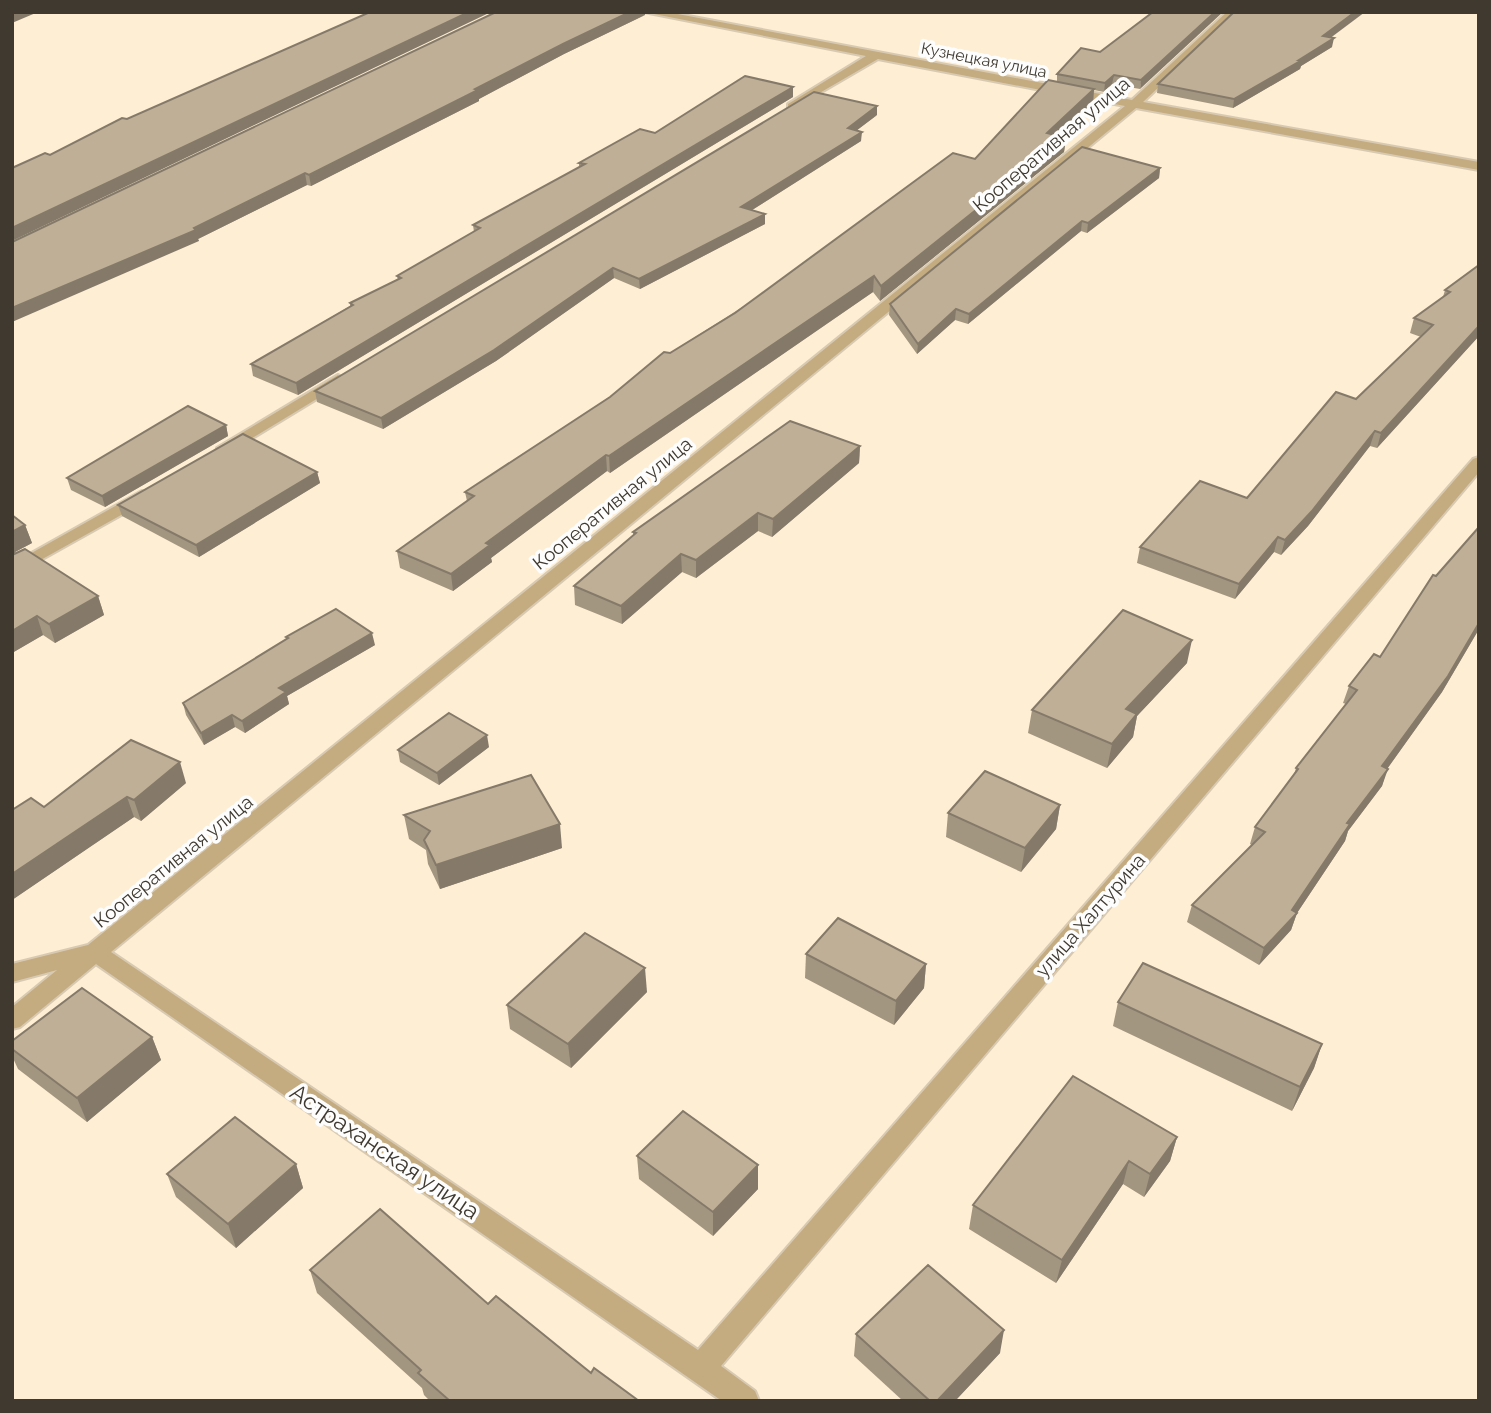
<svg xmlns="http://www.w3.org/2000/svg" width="1491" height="1413" font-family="Raleway,sans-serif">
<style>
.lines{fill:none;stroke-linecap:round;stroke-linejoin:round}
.minor-casing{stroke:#d8cab2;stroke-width:4}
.minor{fill:#c4ab80;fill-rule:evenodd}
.wall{fill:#a39681}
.shaded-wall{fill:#857a69}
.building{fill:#beaf96;stroke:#857a69;stroke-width:2}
.labels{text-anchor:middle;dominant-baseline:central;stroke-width:7;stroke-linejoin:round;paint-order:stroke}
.far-street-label{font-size:16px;fill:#3f392f;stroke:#fdfdfd}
.street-label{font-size:19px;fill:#3f392f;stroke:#fdfdfd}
.near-street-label{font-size:23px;fill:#3f392f;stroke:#fdfdfd}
</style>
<rect width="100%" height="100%" fill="#feeed3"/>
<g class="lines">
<g class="minor-casing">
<g id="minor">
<polygon points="644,12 667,12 1132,100 1227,12 1238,12 1143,102 1479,162 1479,170 1136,108 111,952 698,1350 1473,459 1479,457 1479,472 721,1366 755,1391 759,1401 722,1401 96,964 20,1027 12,1029 12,1007 57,970 12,982 12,964 88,945 1125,106 878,59 792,109 788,108 788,104 866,56"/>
<polygon points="338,375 346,380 343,383 231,451 225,453 217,448"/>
<polygon points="142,491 150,496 148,500 12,576 12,564"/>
</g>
</g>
<use href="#minor" class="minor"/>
</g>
<g class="wall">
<polygon points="1153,12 1140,89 1112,84 1104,92 1094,90 1093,103 1057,136 1066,138 1064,152 880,301 873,292 610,473 607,471 491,558 492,562 453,591 400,568 397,551 467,501 465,492 610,397 670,353 975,159 1057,82 1057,74 1100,52"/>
<polygon points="645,15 564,54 479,99 479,101 311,186 307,185 198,239 199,241 12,242"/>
<polygon points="1330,38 1332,47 1301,66 1300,69 1233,108 1157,93 1158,84"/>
<polygon points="793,97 298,395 253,376 251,364 350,306 350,303 398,280 397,276 474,232 473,225 579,167 579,163 655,133"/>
<polygon points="877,115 857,130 861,141 752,210 765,214 765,224 640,289 614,278 496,361 383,429 317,402 315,391"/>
<polygon points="1160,168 1159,178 1087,233 1081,231 968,324 955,320 917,354 889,315 890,304"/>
<polygon points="1479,265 1479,336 1377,448 1370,446 1308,526 1281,555 1274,552 1235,599 1137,563 1140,547 1247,498 1356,399 1421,337 1410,333 1414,318 1443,297 1445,290"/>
<polygon points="226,425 228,436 105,507 71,490 67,478"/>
<polygon points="860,446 859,463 772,537 758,531 696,578 682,572 622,624 575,605 574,586 633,536 633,532"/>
<polygon points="317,472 320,483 199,557 122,516 118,505"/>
<polygon points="12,515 25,525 32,543 15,552 16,554 98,596 104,615 55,643 43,635 12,653"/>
<polygon points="1479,527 1479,629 1442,692 1387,769 1382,786 1348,831 1345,841 1297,913 1291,930 1259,965 1187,922 1192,905 1252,845 1250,844 1255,827 1294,775 1296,768 1346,704 1343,703 1349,686 1380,657 1436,576"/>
<polygon points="286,637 375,645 287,696 289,704 245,733 235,727 204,745 186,715 183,703 286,639"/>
<polygon points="1187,663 1137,716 1133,737 1107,768 1028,733 1032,710"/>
<polygon points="489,747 439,785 400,762 398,750"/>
<polygon points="186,783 141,821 134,817 12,900 44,807"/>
<polygon points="1060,805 1056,829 1021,872 946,837 948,813"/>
<polygon points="404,815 562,848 440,889 428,864 426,850 409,839"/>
<polygon points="806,954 926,964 924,988 894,1025 805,978"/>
<polygon points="647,992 571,1068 510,1029 507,1005"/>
<polygon points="1118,1002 1322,1044 1314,1068 1292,1111 1113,1026"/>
<polygon points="152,1037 161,1060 87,1122 18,1069 12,1056 12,1041"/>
<polygon points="1177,1137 1170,1161 1144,1197 1123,1184 1056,1283 969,1229 973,1205"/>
<polygon points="637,1156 758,1189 713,1236 639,1179"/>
<polygon points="296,1164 303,1188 236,1248 176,1197 167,1174"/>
<polygon points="310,1270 488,1304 591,1373 639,1401 430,1401 424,1395 422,1388 317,1293"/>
<polygon points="856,1334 1000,1353 955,1401 903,1401 854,1356"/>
</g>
<g class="shaded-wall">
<polygon points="16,12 38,12 12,23 12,14"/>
<polygon points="469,12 491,12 12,241 12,228"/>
<polygon points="630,12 645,12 645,15 564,54 479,99 479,101 311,186 309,175 563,44"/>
<polygon points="1215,12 1223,12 1140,89 1141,80"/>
<polygon points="1355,12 1365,12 1321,45 1323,36"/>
<polygon points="1334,38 1332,47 1301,66 1300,69 1233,108 1234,99"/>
<polygon points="1114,75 1112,84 1104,92 1105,83"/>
<polygon points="793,87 793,97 298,395 296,383"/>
<polygon points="1094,89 1093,103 1045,147 1047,133"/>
<polygon points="877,106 877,115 848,137 848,128"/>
<polygon points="862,132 861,141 741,217 741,207"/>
<polygon points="1066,138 1064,152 880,301 881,286"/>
<polygon points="1160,168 1159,178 1087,233 1088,223"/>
<polygon points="305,173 307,185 198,239 199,241 12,322 12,308 194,228"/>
<polygon points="765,214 765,224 640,289 639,279"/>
<polygon points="1082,221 1081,231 968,324 969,314"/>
<polygon points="613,268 614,278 496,361 383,429 381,418"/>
<polygon points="874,276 873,292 610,473 609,456"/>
<polygon points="956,309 955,320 917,354 918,344"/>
<polygon points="1479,326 1479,336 1377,448 1381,433"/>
<polygon points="226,425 228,436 105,507 102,496"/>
<polygon points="1375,431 1370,446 1308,526 1281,555 1285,540"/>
<polygon points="860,446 859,463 772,537 773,519"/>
<polygon points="606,455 607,471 491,558 492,562 453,591 451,574 486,543"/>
<polygon points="317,472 320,483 199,557 196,545"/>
<polygon points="758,513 758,531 696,578 696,560"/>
<polygon points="25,525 32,543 15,552 17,558 12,562 12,532"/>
<polygon points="1278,537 1274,552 1235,599 1239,584"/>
<polygon points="681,554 682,572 622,624 621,606"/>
<polygon points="98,596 104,615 55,643 49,624"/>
<polygon points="37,616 43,635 12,653 12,631"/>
<polygon points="1479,623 1479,629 1442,692 1377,783 1382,766"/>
<polygon points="372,633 375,645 287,696 289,704 245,733 242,721 279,688"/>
<polygon points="1192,640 1187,663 1137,716 1133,737 1107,768 1112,744 1126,709"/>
<polygon points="232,715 235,727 204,745 201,733"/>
<polygon points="487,735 489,747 439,785 437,773"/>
<polygon points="180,762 186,783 141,821 134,800"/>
<polygon points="1388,769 1382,786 1348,831 1345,841 1297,913 1291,930 1259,965 1264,948 1292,910 1347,823"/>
<polygon points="127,797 134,817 12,900 12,874"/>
<polygon points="1060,805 1056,829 1021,872 1025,848"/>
<polygon points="560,824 562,848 440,889 436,865"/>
<polygon points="926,964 924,988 894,1025 896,1001"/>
<polygon points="645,968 647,992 571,1068 568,1044"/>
<polygon points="152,1037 161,1060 87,1122 77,1098"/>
<polygon points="1322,1044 1314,1068 1292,1111 1300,1087"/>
<polygon points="1177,1137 1170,1161 1144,1197 1150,1174"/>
<polygon points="1129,1161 1123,1184 1056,1283 1062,1260"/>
<polygon points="296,1164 303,1188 236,1248 228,1224"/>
<polygon points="758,1165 758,1189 713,1236 713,1212"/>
<polygon points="1004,1330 1000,1353 955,1401 937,1401"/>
</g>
<g class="building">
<polygon points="370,12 469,12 12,228 12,168 45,153 50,155 122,118 127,119"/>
<polygon points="496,12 630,12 563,44 475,89 478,90 309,175 305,173 194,228 196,230 12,308 12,242"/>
<polygon points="1153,12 1215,12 1141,80 1114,75 1105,83 1057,74 1081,48 1100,52"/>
<polygon points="1234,12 1355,12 1323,36 1334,38 1299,60 1302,60 1234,99 1158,84"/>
<polygon points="745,76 793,87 296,383 251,364 353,305 350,303 401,278 397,276 480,228 473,225 585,164 579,163 640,129 655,133"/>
<polygon points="1048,80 1094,89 1047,133 1066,138 881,286 874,276 609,456 606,455 486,543 490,545 451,574 397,551 474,496 465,492 610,397 664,352 670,353 735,313 953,153 975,159"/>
<polygon points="814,92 877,106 848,128 862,132 741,207 765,214 639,279 613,268 494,350 381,418 315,391"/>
<polygon points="1082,147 1160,168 1088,223 1082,221 969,314 956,309 918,344 890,304"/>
<polygon points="1479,265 1479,326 1381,433 1375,431 1312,511 1285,540 1278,537 1239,584 1140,547 1200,481 1247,498 1336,392 1356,399 1433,325 1414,318 1450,292 1445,290"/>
<polygon points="188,406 226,425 102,496 67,478"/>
<polygon points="790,421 860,446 773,519 758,513 696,560 681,554 621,606 574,586 636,533 633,532"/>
<polygon points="243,434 317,472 196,545 118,505"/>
<polygon points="12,515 25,525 12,532"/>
<polygon points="1479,527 1479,623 1448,676 1382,766 1388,769 1347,823 1350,824 1292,910 1297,913 1264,948 1192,905 1265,832 1255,827 1298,769 1296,768 1357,690 1349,686 1374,654 1380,657 1433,575 1436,576"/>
<polygon points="25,549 98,596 49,624 37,616 12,631 12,555"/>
<polygon points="336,609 372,633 279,688 286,692 242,721 232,715 201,733 183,703 288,638 286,637"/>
<polygon points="1123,610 1192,640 1126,709 1137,714 1112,744 1032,710"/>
<polygon points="449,713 487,735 437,773 398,750"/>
<polygon points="131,740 180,762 134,800 127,797 12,874 12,810 31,798 44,807"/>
<polygon points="985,771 1060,805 1025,848 948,813"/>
<polygon points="531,775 560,824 436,865 424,840 430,831 404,815"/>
<polygon points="838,918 926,964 896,1001 806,954"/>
<polygon points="585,933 645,968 568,1044 507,1005"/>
<polygon points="1143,963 1322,1044 1300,1087 1118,1002"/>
<polygon points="82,988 152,1037 77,1098 12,1049 12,1041"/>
<polygon points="1073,1076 1177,1137 1150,1174 1129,1161 1062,1260 973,1205"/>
<polygon points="683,1111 758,1165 713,1212 637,1156"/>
<polygon points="235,1117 296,1164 228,1224 167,1174"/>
<polygon points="380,1209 488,1304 496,1296 591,1373 594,1368 639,1401 450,1401 418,1373 421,1370 310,1270"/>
<polygon points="928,1265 1004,1330 937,1401 930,1401 856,1334"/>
</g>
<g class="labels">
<g class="far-street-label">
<text transform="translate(984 60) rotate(11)">Кузнецкая улица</text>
</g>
<g class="street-label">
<text transform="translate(1051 144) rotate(-40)">Кооперативная улица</text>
<text transform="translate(612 503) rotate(-39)">Кооперативная улица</text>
<text transform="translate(173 861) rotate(-39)">Кооперативная улица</text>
<text transform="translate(1090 915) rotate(-49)">улица Халтурина</text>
</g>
<g class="near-street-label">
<text transform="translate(385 1151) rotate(34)">Астраханская улица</text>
</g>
</g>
<rect width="1491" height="1413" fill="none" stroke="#3f392f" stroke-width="28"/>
</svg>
